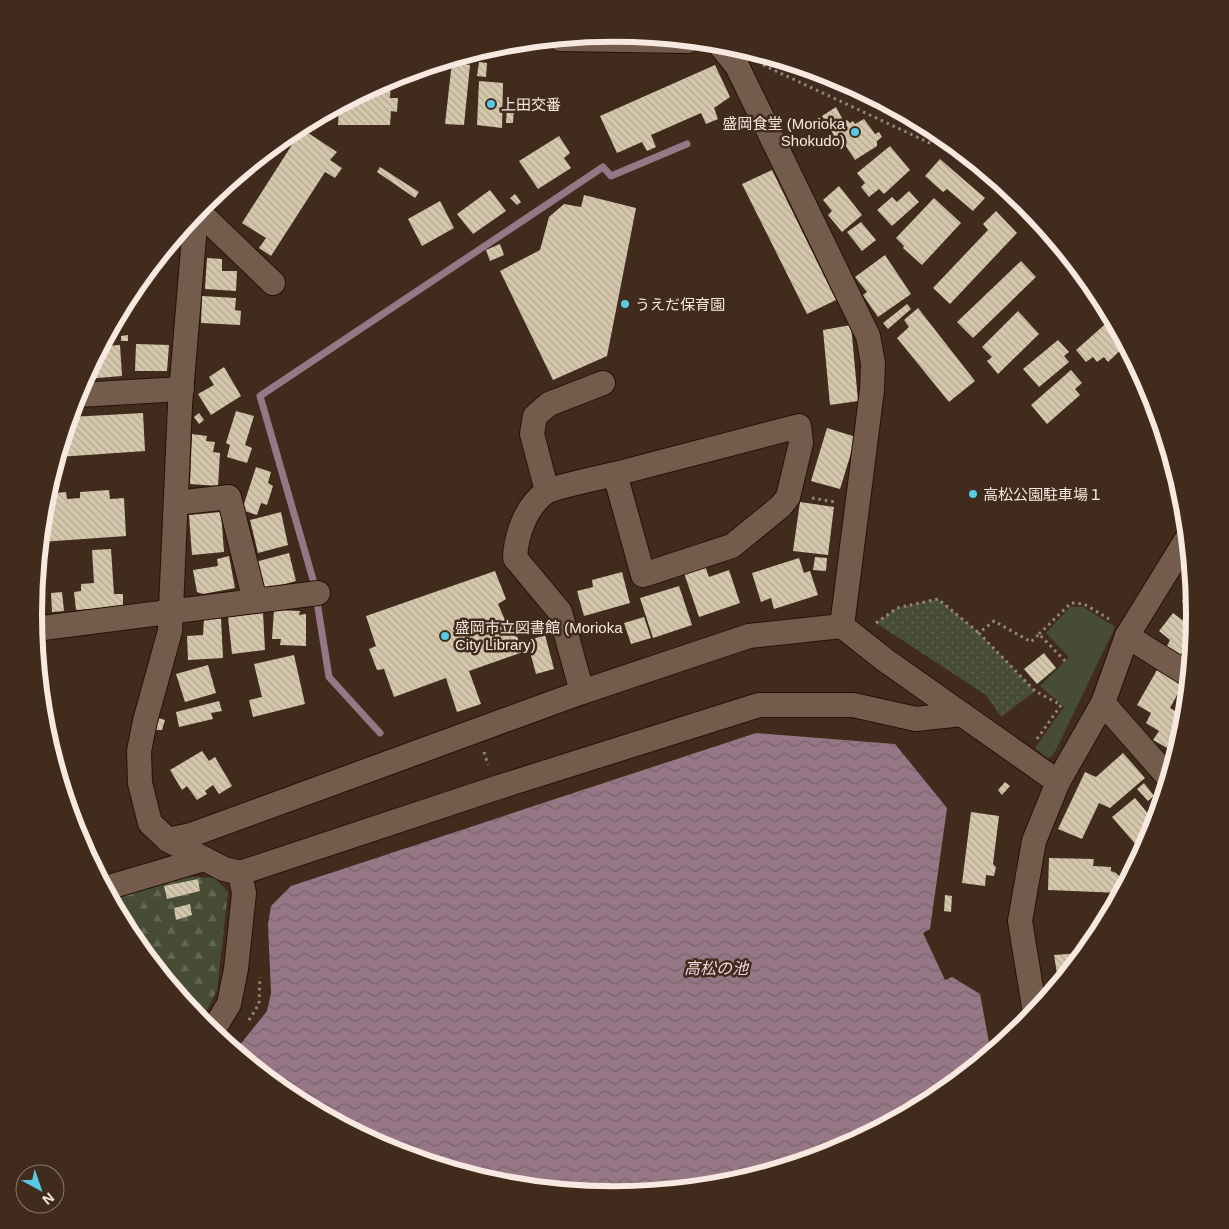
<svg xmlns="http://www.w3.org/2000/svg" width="1229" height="1229" font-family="Arial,'Noto Sans JP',sans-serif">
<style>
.grass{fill:url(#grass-dots)}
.forest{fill:url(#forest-firs)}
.green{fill:#474c35}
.water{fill:url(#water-waves)}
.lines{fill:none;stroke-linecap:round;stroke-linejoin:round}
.stream{stroke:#977786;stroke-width:7}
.building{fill:url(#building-back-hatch)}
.minor-casing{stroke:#261306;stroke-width:26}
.path{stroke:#968579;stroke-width:3;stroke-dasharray:2.5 4;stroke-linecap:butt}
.minor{stroke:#745c4d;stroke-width:24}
.poi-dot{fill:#58c9e3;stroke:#402b1d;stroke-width:2}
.labels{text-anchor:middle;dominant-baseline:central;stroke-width:5;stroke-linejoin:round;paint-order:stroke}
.poi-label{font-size:15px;fill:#f7e9e0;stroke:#402b1d;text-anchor:start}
.water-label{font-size:16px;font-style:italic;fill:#f8d4e4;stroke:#402b1d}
.rim{fill:none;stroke:#f7e9e0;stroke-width:6}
</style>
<defs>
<pattern id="grass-dots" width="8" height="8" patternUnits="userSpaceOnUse" patternTransform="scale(1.25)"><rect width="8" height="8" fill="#474c35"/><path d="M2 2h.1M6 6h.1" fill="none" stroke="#626652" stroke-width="1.8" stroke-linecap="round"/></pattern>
<pattern id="forest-firs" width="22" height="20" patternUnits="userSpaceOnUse" patternTransform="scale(1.25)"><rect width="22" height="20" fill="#474c35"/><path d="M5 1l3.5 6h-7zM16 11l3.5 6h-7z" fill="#626652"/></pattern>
<pattern id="water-waves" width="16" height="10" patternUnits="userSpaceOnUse" patternTransform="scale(1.25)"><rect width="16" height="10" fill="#977786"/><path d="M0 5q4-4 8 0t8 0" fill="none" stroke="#78636b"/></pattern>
<pattern id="building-back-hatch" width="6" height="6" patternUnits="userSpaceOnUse" patternTransform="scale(1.25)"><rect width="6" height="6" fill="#d4c7ac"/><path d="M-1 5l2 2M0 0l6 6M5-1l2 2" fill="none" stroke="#b2a792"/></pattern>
</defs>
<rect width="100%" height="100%" fill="#402b1d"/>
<polygon class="grass" points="938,599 979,633 1035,691 1001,717 986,695 876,623 897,608"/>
<polygon class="forest" points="178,876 215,878 228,892 217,990 201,1022 131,937 109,895"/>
<polygon class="green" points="1070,607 1083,607 1115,627 1056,750 1051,757 1047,758 1035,748 1064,707 1040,686 1069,657 1046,633"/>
<polygon class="water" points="756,733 895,744 947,808 930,929 923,933 945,980 952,977 980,994 991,1053 937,1098 836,1151 728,1184 614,1195 501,1184 392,1151 292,1097 235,1051 267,1011 271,993 268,924 271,906 291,886"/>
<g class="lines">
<polyline class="stream" points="380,733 329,677 314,583 260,396 603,167 611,176 687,144"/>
</g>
<g class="building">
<polygon points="452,62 470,65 464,125 445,124"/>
<polygon points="479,62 487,63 486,77 477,76"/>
<polygon points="715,65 730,97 714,108 718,119 706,124 701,113 651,135 656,147 647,151 642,142 617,153 600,116"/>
<polygon points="391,79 390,98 398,98 397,112 391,111 390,125 338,125 339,107"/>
<polygon points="479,81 503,83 502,128 477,125"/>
<polygon points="507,107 514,108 513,123 506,123"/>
<polygon points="836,107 844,122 847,120 850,123 853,121 855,124 864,119 875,134 879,132 882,137 877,141 877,146 855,160 840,137 836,139 822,116"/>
<polygon points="302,129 337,152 330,160 342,168 335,178 325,172 271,256 259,248 266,238 242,223"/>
<polygon points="559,136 570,153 564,158 571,168 538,189 519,161"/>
<polygon points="890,146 910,170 884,194 879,189 869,197 861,187 865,183 857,173"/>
<polygon points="940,159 985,198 973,211 947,189 943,192 925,176"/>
<polygon points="380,167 419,192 415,198 377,172"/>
<polygon points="772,170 836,300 807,314 742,184"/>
<polygon points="839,186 862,215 842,232 828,215 832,211 823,200"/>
<polygon points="490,190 506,211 473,234 457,214"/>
<polygon points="909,191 919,202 892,226 877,210 892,197 897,202"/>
<polygon points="515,194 521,202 517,205 510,198"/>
<polygon points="584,195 636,208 607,356 553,380 500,271 540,250 549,217 564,204 581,207"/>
<polygon points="934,198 961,223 922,265 903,248 904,246 896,238"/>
<polygon points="440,201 454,228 422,246 408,219"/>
<polygon points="996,211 1017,233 950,304 933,288 988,230 983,224"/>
<polygon points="861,222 876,240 862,251 847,232"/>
<polygon points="500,244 504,255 490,261 486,250"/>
<polygon points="885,255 911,294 878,317 863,295 867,292 855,277"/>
<polygon points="207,258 222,259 222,271 237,271 236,291 205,289"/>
<polygon points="1021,261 1036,277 973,338 957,322"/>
<polygon points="202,296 236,298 235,310 241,311 240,325 201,323"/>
<polygon points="907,304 911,309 888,329 883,323"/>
<polygon points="918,308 975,381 949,402 897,338 909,327 904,320"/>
<polygon points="1018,311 1039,334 998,374 987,361 992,357 982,347"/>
<polygon points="1111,319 1126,345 1108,362 1104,357 1097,362 1093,357 1086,362 1076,350"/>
<polygon points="851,325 858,401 830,405 823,330"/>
<polygon points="128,335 128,341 121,341 121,336"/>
<polygon points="1058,340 1069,352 1064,356 1069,362 1039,387 1023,369"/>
<polygon points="136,344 169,345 167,371 135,371"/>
<polygon points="120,345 122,376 85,379 103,346"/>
<polygon points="224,367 241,396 211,415 198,394 214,385 209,377"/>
<polygon points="1071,370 1082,383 1075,389 1080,395 1047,424 1031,405"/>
<polygon points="236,411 254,416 245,445 252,448 247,463 227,457 230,445 226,443"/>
<polygon points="143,413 145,451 58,457 70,417"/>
<polygon points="199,413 204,420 199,424 194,417"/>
<polygon points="827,428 856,437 840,489 811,481"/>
<polygon points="192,434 207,436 206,441 215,442 213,452 220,453 218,486 190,484"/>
<polygon points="256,467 271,472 268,483 273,486 267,505 261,503 257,515 242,510"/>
<polygon points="109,490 110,499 124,498 126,536 41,542 47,494 66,492 67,499 80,498 80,492"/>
<polygon points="800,502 834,507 828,555 793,551"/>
<polygon points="221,512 224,552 192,555 189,515"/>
<polygon points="281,512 288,545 258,553 250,520"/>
<polygon points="111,549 114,594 123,594 123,607 76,610 74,592 81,591 81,584 94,583 92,550"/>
<polygon points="289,553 296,581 263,590 255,562"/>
<polygon points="229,556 235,588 203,594 197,592 193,570 218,566 217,559"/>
<polygon points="815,557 827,558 826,571 813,570"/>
<polygon points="799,558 804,573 810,571 818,595 774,609 771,598 761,602 752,573"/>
<polygon points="704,563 709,577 729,570 740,603 699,617 683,570"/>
<polygon points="495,571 506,599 498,604 508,627 513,625 523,652 469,671 481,704 457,712 446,678 394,697 384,669 377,670 369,649 376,646 366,616"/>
<polygon points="622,572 630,603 584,616 577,591 593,587 592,580"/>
<polygon points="679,586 692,625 653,638 640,598"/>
<polygon points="1193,591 1195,615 1195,617 1182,601"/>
<polygon points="62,592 64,611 52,612 51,593"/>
<polygon points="274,610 300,611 299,615 306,614 306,646 280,645 281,639 272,639"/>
<polygon points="263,613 265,650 232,654 228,617"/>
<polygon points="1173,613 1194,629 1191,654 1185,648 1180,655 1167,646 1170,640 1159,631"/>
<polygon points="644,617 651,638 631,644 624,623"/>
<polygon points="221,618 223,658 188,660 187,636 203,635 204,619"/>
<polygon points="545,635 554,669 536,674 527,641"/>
<polygon points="1044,653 1056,668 1037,684 1024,669"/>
<polygon points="294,655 305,704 253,717 249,700 262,697 254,664"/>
<polygon points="208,665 216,693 185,702 176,674"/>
<polygon points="1157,670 1183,684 1170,708 1182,715 1177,724 1184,728 1176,753 1153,740 1159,731 1146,723 1151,713 1137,705"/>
<polygon points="219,701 222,711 211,713 213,719 179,727 176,712"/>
<polygon points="158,718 165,720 162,730 156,730"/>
<polygon points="202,751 209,761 215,757 232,786 219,794 213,785 205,791 207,794 197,800 187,786 182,790 170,770"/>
<polygon points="1123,753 1145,778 1110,808 1099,803 1082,839 1058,829 1085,772 1096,777"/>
<polygon points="1005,782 1010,786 1002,795 998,790"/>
<polygon points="1144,783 1154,796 1148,801 1137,789"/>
<polygon points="1135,798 1155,822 1144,831 1148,836 1137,846 1112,817"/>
<polygon points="971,812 999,816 993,864 996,867 994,876 986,875 985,886 962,883"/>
<polygon points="1049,858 1094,859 1093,866 1111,867 1111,871 1116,873 1124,881 1123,888 1121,893 1048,890"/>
<polygon points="198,879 200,891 167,899 164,886"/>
<polygon points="945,895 952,896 951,912 944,911"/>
<polygon points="190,904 192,915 176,920 174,908"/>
<polygon points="1088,949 1068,973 1057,974 1054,955 1082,953 1082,950"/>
</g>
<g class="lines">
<g class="minor-casing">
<g id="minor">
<polyline points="560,39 688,41"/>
<polyline points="719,44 737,66 868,336 873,363 872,390 842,626"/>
<polyline points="198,211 273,283"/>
<polyline points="196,213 180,405 170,631 145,721 139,751 140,783 150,823 168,840 191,835 582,692 749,636 842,626 885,660 1058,782"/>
<polyline points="77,395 182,389"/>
<polygon points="799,426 801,443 788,497 781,506 732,546 643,575 615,474"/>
<polyline points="547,491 532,434 535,416 549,404 603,383"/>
<polyline points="176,503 229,497 255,601"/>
<polyline points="35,629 318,593"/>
<polyline points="1127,636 1189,675"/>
<path d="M582 692 560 612 515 558C516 535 526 506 546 492 554 487 602 477 615 474"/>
<polyline points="1103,703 1169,778"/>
<polyline points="168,840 224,869 240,873 244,893 236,969 229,1004 212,1032"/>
<polyline points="240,873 496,788 759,705 853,705 916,719 962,714"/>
<polyline points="106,888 204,859"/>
<polyline points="1035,1013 1020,921 1034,841 1058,782 1103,703 1127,636 1188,537"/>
</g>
</g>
<g class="path">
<polyline points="763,65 932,144"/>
<polyline points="812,498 835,502"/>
<polyline points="876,623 897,608 938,599 979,633"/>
<polyline points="1039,634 1071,603 1084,604 1109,619"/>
<polyline points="1037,739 1061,705 1035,691 979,633 994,621 1031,642 1039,634 1065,661"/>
<polyline points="484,752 488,765"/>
<polyline points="249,1020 259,1004 260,977"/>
</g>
<use href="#minor" class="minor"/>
</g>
<g class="poi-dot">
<circle cx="491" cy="104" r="5"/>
<circle cx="855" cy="132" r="5"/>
<circle cx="625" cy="304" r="5"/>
<circle cx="973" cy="494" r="5"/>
<circle cx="445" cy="636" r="5"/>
</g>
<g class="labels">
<g class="poi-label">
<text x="501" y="104">上田交番</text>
<text x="845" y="123" text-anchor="end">盛岡食堂 (Morioka<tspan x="845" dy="17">Shokudo)</tspan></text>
<text x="635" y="304">うえだ保育園</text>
<text x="983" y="494">高松公園駐車場１</text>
<text x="455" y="627">盛岡市立図書館 (Morioka<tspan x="455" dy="17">City Library)</tspan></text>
</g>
<g class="water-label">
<text x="716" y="968">高松の池</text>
</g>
</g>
<path d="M0 0H1229V1229H0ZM42 614a572 572 0 1 1 1144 0a572 572 0 1 1-1144 0Z" fill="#402b1d" fill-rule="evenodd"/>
<path class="rim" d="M42 614a572 572 0 1 1 1144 0a572 572 0 1 1-1144 0Z"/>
<g transform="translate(40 1189) rotate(140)"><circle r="24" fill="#402b1d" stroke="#89776b"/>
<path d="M0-4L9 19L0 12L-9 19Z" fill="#58c9e3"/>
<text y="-8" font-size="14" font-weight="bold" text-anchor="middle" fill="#f7e9e0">N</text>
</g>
</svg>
